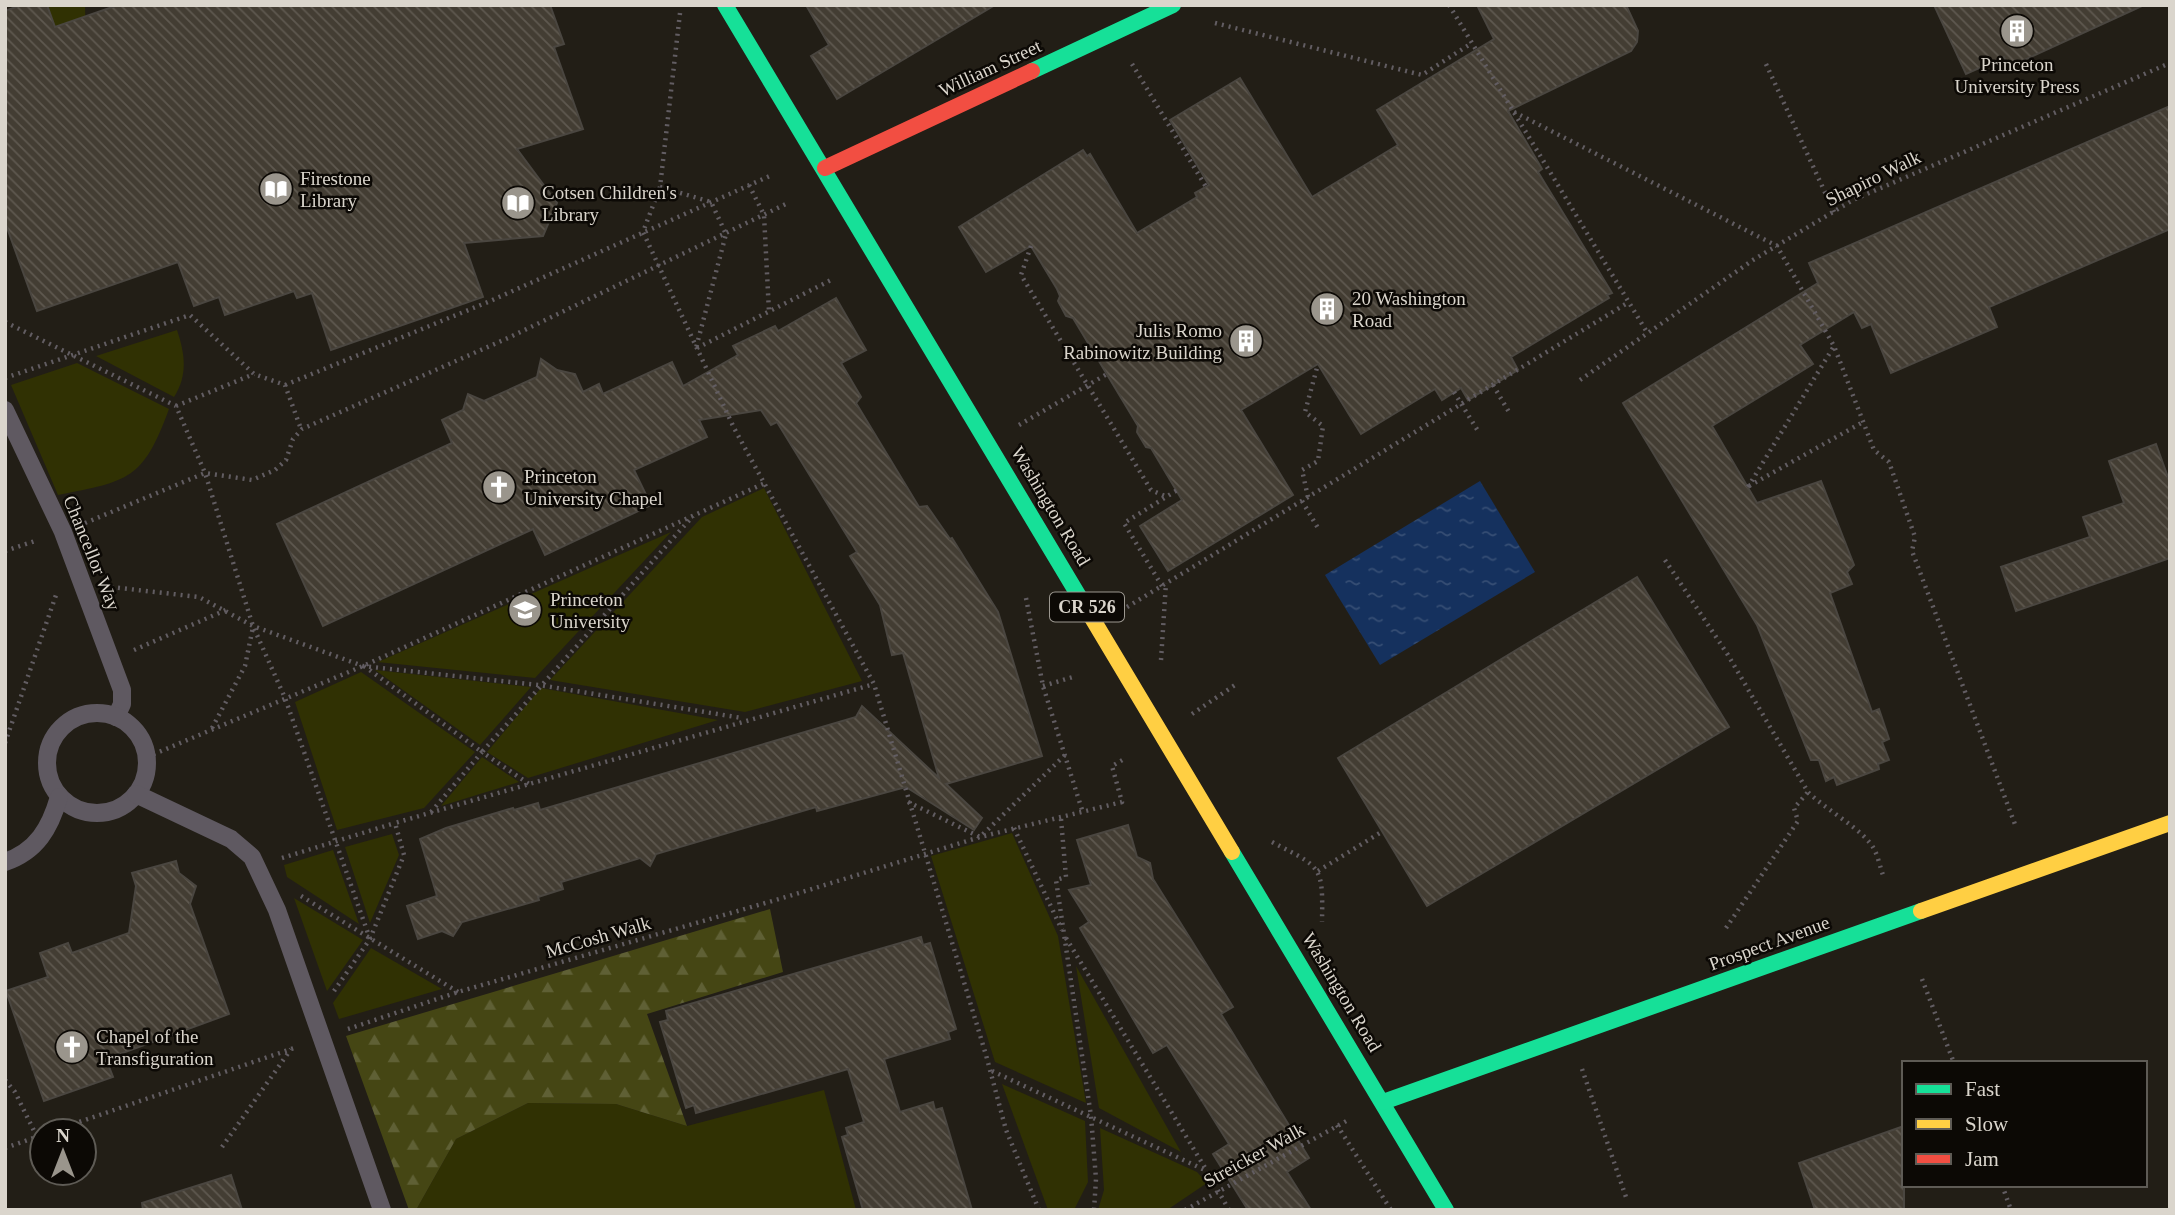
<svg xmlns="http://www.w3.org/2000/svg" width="2175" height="1215" font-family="'Times New Roman',serif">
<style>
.green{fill:#303103}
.forest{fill:url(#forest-firs)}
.water{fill:url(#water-ripples)}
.building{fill:url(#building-back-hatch);stroke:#4a4640;stroke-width:2}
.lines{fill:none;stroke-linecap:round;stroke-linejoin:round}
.path{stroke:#625d62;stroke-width:4.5;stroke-dasharray:2 5;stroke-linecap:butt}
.lane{stroke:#5f5961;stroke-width:18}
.fast{stroke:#16e098;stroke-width:16}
.slow{stroke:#ffcf43;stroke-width:16}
.jam{stroke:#f24e42;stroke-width:16}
.labels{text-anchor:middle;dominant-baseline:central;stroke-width:5;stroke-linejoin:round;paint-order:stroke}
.shield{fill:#0c0905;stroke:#9c9890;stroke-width:2}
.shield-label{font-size:18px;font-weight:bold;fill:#dad5cc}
.poi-label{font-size:19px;fill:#dad5cc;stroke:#0c0905;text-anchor:start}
.street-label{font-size:19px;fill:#dad5cc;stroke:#0c0905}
</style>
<defs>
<pattern id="forest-firs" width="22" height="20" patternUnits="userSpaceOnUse" patternTransform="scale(1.75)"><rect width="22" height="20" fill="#454614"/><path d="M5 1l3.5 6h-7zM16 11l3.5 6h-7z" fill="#5f6035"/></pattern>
<pattern id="water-ripples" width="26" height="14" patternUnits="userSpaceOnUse" patternTransform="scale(1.75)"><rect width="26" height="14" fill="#15315e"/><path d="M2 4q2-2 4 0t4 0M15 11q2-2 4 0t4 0" fill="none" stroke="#364e74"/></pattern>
<pattern id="building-back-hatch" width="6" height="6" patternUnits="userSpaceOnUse" patternTransform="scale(1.75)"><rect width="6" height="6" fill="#433d33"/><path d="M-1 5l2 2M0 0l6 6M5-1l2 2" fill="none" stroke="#5e584f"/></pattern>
</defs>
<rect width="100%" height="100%" fill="#221e16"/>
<g class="green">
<polygon points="47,5 85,5 86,47 61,41"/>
<path d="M177 330C185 354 188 375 174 397L96 356Z"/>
<path d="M77 363 169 409C143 480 129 481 58 495L11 385Z"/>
<polygon points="764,488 862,681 745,712 550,680 702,517"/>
<polygon points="671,532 535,678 377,662 378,662"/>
<polygon points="375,670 531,687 480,745"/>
<polygon points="361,672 475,752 424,808 337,830 295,702"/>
<polygon points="541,688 718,720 528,778 487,752"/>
<polygon points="482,757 519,782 441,806"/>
<polygon points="1012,833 1058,936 1086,1103 995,1062 931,856"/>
<polygon points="392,834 399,855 370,923 345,847"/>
<polygon points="333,850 359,924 287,877 284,865"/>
<polygon points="294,898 363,940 327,991"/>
<polygon points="371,948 442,989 339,1019 333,1003"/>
<polygon points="1076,966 1181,1152 1099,1108"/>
<polygon points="1002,1084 1085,1121 1088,1182 1074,1210 1048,1210"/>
<polygon points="824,1090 856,1210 416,1210 456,1139 528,1103 616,1104 687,1126"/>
<polygon points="1100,1128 1197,1172 1207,1183 1167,1210 1098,1210 1104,1190"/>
</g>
<polygon class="forest" points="770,909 783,972 647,1014 687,1126 616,1104 528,1103 456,1139 416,1210 409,1210 346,1036"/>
<polygon class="water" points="1480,481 1535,572 1380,665 1325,575"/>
<g class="building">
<polygon points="21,5 47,5 55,27 118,5 550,5 564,44 554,47 583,129 517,149 557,203 543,236 464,243 483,297 331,350 312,293 297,298 294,291 225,315 219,297 194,306 178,262 37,311 5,222 5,11"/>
<polygon points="806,5 995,5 837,99 811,56 829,45"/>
<polygon points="1477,5 1626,5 1638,31 1637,42 1631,51 1508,111 1542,169 1538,172 1612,293 1607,295 1609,298 1511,357 1518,370 1468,400 1461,388 1442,400 1435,389 1361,434 1318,364 1241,410 1293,495 1168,571 1140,526 1182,500 1151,448 1146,447 1137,432 1138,426 1073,318 1066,316 1058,301 1060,296 1057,289 1031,246 986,272 959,227 1083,150 1087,156 1090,154 1137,233 1197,197 1195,193 1209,185 1170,120 1240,78 1312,197 1398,145 1377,110 1494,39"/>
<polygon points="1934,5 2144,5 2009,67 2004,57 1966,74"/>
<polygon points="2170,106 2170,229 1989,307 1997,327 1891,373 1871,324 1862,328 1854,312 1800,345 1813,364 1712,426 1757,503 1821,481 1854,565 1847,572 1852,584 1830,593 1872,712 1879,709 1889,739 1882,742 1889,760 1878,764 1879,769 1837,785 1834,777 1826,781 1819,760 1811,760 1757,625 1623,403 1818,283 1809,263"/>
<polygon points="836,298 866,350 841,363 861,397 856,403 919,507 927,506 950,539 952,538 998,612 1042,756 946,784 982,818 974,830 906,787 817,811 816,807 656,854 650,866 640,858 561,882 563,889 538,897 539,900 462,922 453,936 442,931 418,939 407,906 437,896 420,839 446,828 513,808 514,810 538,803 540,810 856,717 862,706 939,778 903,653 892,655 880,605 850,556 857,552 777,422 771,425 761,410 699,420 707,437 634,470 651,505 545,555 533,529 323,626 277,524 452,443 442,420 463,410 468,394 484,401 537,377 541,359 557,370 575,374 583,392 599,384 603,394 672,362 683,386 738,355 733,346 775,326 778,331"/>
<polygon points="2156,444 2170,483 2170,558 2016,611 2001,567 2090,537 2083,517 2124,503 2109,461"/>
<polygon points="1637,577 1729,727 1427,906 1338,758"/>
<polygon points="1128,825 1137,857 1150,863 1153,879 1233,1007 1221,1014 1309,1158 1287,1172 1311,1210 1248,1210 1213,1154 1229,1144 1167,1045 1153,1053 1080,928 1089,922 1069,890 1091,885 1077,840"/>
<polygon points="176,861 179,873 196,886 190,904 229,1014 106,1059 113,1077 44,1101 6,991 48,977 40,953 68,943 72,953 129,933 136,886 132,873"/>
<polygon points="921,937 923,945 930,943 956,1029 948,1032 950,1039 884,1059 900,1112 933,1102 935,1110 942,1108 972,1210 863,1210 842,1137 848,1135 846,1128 864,1122 848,1069 696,1113 694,1105 686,1108 660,1022 668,1020 666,1011"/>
<polygon points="1904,1126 1904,1210 1815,1210 1799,1163"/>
<polygon points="231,1175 242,1210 143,1210 142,1203"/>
</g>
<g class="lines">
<g class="path">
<polyline points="1449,5 1648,334"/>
<polyline points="680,13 660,187 643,232 734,428 874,684 986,1055 1006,1130 1039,1210"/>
<polyline points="1215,23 1422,75 1472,43"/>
<polyline points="1132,64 1206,187"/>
<polyline points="1766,64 1834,212"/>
<polyline points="1514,112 1777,246 1834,346 1874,450 1889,462 1915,537 1912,551 2016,827"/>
<polyline points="749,185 764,215 769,312"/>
<polyline points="660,187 711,202 726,234 696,348"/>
<polyline points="1031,246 1021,275 1151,490 1167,497"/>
<polyline points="5,322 176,406 205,473 253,626 285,698 370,939"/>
<polyline points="697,348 833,279"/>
<polyline points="5,378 190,315 254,374 285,385 301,429"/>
<polyline points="1580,380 1753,260 1853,200 2170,63"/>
<polyline points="285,385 488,302 772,175"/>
<polyline points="1493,385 1509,412"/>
<polyline points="1454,392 1478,431"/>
<polyline points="176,406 254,374"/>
<polyline points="1019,425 1107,374"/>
<polyline points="1749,486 1863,422"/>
<polyline points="1748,487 1834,346"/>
<polyline points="1308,497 1302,470 1318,461 1323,426 1305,412 1318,364"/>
<polyline points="1302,501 1318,528"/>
<polyline points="85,523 205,473 252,480 275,470 286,460 293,439 302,429 508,338 788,203"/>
<polyline points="5,551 38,540"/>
<path d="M1665 560 1728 655 1808 792C1826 810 1864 830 1874 849 1878 856 1880 867 1883 875"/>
<polyline points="1162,586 1124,523 1179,489"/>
<polyline points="111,587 199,597 253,626 363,666 539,685 742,718"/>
<polyline points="1026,598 1043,686 1083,813"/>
<polyline points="1127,607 1629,302"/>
<polyline points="134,650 226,610"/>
<polyline points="1161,660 1166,583"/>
<polyline points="364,666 482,752 693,516"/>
<polyline points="1043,686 1073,677"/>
<polyline points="1192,714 1235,685"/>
<polyline points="212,728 245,666 253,627"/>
<polyline points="5,743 56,595"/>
<polyline points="147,757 363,666 765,483"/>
<polyline points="908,802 980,837 1065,755"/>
<polyline points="431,812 482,752 529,784"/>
<polyline points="1061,819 1066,877 1056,880 1091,1116 1096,1179 1094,1210"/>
<polyline points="1014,828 1062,930"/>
<path d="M1272 842C1322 868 1323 865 1322 922"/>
<polyline points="282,858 395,823"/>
<polyline points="1318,871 1383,831"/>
<polyline points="301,896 458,992"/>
<polyline points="1726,928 1798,821 1794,808 1808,792"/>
<polyline points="1066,938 1207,1171"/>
<polyline points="1922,979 1954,1063"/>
<polyline points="334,991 370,939 404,855 395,823 874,684"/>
<polyline points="348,1029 458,992 786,897 980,837 1122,802 1112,766 1126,758"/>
<polyline points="1582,1069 1627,1200"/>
<polyline points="992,1071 1207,1171 1229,1210"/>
<polyline points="5,1080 15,1092 37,1137"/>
<polyline points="1337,1125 1391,1210"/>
<polyline points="53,1131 297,1047"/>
<polyline points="222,1147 291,1049"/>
<polyline points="5,1148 42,1135"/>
<polyline points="2002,1185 2011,1210"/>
<polyline points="1185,1210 1350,1119"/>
</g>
<g class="lane">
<polyline points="5,410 63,532 122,690 122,704 116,717"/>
<circle cx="97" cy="763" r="50"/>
<polyline points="136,794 231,839 252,857 277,910 382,1210"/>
<path d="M5 862C37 851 50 828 59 797"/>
</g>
<g class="fast">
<polyline points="725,5 1089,613"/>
<polyline points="1032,71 1173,5"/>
<polyline points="1232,852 1446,1210"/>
<polyline points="1383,1102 1921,911"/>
</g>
<g class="slow">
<polyline points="1089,613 1232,852"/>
<polyline points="1921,911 2170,823"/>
</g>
<polyline class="jam" points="825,168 1032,71"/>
</g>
<defs>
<g id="building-disc" transform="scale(1.75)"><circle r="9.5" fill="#9a958c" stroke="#0c0905"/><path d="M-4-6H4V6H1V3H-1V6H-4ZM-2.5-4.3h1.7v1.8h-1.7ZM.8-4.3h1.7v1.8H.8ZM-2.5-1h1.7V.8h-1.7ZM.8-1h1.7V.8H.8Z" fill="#fff"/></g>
<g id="library-disc" transform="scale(1.75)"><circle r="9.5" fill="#9a958c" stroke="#0c0905"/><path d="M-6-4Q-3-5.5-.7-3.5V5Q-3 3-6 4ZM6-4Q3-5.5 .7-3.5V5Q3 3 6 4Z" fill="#fff"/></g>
<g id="church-disc" transform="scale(1.75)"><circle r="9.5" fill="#9a958c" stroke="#0c0905"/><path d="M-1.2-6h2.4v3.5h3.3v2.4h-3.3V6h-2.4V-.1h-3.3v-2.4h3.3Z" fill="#fff"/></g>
<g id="university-disc" transform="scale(1.75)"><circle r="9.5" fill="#9a958c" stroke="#0c0905"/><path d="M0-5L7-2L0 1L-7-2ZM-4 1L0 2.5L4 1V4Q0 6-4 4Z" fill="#fff"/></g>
</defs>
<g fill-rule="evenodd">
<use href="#building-disc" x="2017" y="31"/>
<use href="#library-disc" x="276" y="189"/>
<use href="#library-disc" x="518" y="203"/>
<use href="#building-disc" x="1327" y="309"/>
<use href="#building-disc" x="1246" y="341"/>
<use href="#church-disc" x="499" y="487"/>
<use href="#university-disc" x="525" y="610"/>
<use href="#church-disc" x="72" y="1047"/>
</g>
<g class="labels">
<rect class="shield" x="1050" y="592.5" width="74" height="29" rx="5"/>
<g class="shield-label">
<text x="1087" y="607">CR 526</text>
</g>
<g class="poi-label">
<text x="2017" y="64" text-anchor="middle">Princeton<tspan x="2017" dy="22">University Press</tspan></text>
<text x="300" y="178">Firestone<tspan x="300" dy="22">Library</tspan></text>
<text x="542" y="192">Cotsen Children's<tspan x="542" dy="22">Library</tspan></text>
<text x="1352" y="298">20 Washington<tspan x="1352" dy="22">Road</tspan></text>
<text x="1222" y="330" text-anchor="end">Julis Romo<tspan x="1222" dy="22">Rabinowitz Building</tspan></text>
<text x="524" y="476">Princeton<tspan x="524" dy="22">University Chapel</tspan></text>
<text x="550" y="599">Princeton<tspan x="550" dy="22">University</tspan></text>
<text x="96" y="1036">Chapel of the<tspan x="96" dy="22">Transfiguration</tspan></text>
</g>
<g class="street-label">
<text transform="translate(990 68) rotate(-25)">William Street</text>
<text transform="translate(1873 178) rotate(-26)">Shapiro Walk</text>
<text transform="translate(1051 506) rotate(59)">Washington Road</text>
<text transform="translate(92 553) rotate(68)">Chancellor Way</text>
<text transform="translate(598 937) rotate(-16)">McCosh Walk</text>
<text transform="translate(1769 943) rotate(-20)">Prospect Avenue</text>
<text transform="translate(1342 992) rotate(59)">Washington Road</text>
<text transform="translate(1254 1155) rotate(-29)">Streicker Walk</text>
</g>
</g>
<rect width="2175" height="1215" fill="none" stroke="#dad5cc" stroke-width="14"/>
<rect x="1902" y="1061" width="245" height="126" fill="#0c0905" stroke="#5e5b55" stroke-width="2"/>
<rect x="1916" y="1084" width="35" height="10" fill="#16e098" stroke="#5e5b55" stroke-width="2"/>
<text x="1965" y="1096" font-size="21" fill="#dad5cc">Fast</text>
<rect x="1916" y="1119" width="35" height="10" fill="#ffcf43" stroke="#5e5b55" stroke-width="2"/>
<text x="1965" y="1131" font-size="21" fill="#dad5cc">Slow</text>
<rect x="1916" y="1154" width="35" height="10" fill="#f24e42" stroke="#5e5b55" stroke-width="2"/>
<text x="1965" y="1166" font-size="21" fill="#dad5cc">Jam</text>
<g transform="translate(63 1152)"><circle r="33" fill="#0c0905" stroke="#5e5b55" stroke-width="2"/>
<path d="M0-5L12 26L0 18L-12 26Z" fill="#9a958c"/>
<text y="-10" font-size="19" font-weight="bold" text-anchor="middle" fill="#dad5cc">N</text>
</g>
</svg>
